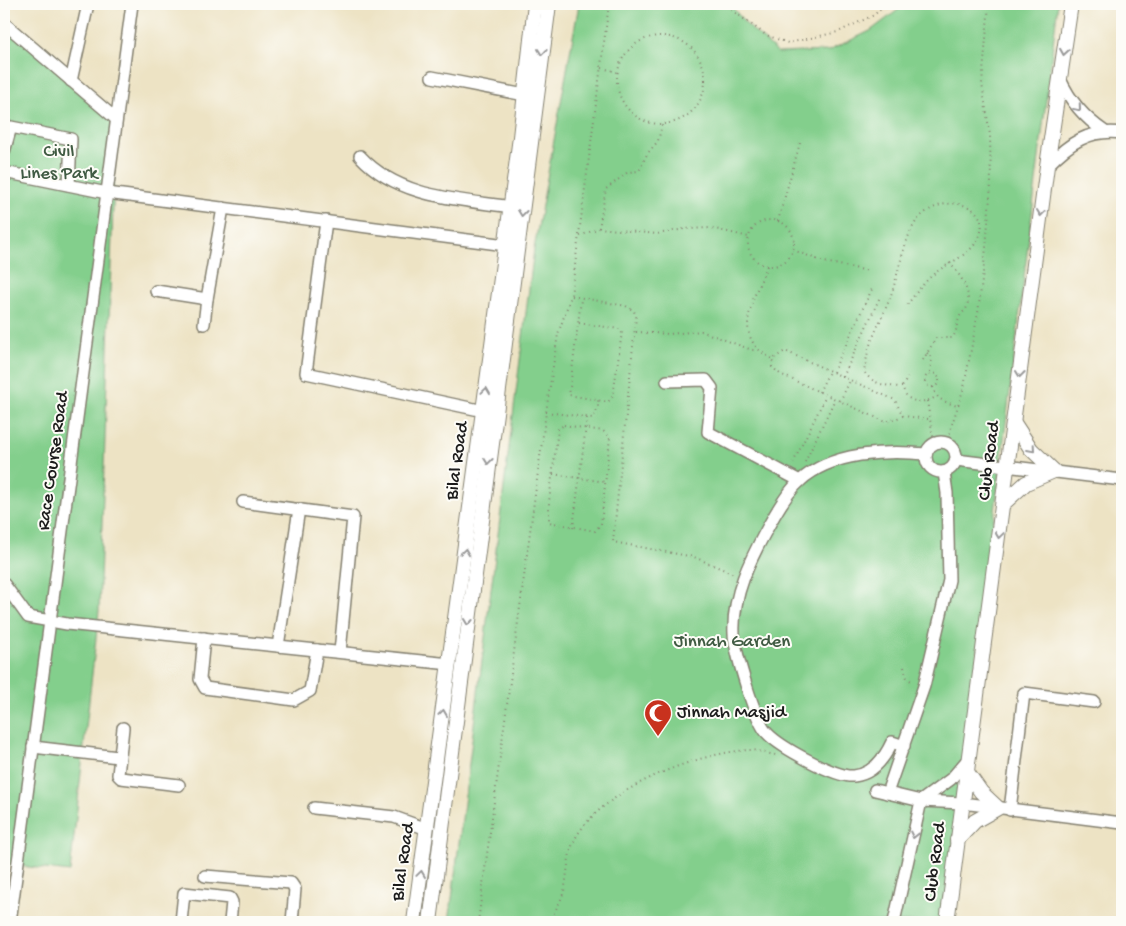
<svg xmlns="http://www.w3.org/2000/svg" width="1126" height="926" font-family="'Gochi Hand',sans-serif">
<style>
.green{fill:#83cf8c;stroke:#507654}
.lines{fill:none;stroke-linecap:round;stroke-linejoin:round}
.minor-casing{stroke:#848070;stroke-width:14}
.major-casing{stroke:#848070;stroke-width:16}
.path{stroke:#848070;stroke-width:2;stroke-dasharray:1 4;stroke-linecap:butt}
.minor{stroke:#fff;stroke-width:11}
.major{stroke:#fff;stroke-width:14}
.oneway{stroke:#999}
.labels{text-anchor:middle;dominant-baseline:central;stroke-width:4;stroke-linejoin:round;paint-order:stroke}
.park-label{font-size:19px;fill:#405b43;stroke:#fdfcf7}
.street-label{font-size:19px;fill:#1c1c1c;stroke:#fdfcf7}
.poi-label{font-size:19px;fill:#1c1c1c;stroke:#fdfcf7;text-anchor:start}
</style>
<rect width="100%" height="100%" fill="#fdfcf7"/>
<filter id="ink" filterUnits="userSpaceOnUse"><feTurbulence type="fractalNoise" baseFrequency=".02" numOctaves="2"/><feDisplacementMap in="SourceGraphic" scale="10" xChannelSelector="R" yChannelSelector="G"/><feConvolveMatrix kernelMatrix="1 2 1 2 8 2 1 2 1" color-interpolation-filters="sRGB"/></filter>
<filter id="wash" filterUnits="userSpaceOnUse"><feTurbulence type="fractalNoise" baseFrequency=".0096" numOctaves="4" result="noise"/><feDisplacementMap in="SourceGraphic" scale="20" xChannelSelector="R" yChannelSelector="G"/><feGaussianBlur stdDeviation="1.12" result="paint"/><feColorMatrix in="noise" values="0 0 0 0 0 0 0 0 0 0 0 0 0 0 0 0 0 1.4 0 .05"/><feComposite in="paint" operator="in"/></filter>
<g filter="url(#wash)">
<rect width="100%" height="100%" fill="#ede3c4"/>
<g class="green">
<polygon points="579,4 730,4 745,23 778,53 828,51 870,31 906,4 1058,4 944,922 449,922 534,249"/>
<polygon points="4,23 116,119 99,611 70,872 4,864"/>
</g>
</g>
<g filter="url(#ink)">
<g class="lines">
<g class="minor-casing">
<g id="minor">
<polyline points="4,23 116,119"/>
<polyline points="432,77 525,95"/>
<path d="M1060 79C1070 101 1083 117 1104 131"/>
<polyline points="71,81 88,4"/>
<polyline points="4,152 11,127 71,139 69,185"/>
<path d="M360 156C399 198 457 199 511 207"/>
<path d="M1047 166C1069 143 1089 129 1122 133"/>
<polyline points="4,172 107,193 506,245"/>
<polyline points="326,221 306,373 484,411"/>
<polyline points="156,291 207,299"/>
<polyline points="204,324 207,299 223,208"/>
<polyline points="667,381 706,380 712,388 708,432 800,481"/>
<circle cx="941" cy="457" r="15"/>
<polyline points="956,460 1122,480"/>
<polyline points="243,502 353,517 340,652"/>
<polyline points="4,584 28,617 67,624 450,664"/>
<polyline points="204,638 200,679 205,688 294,700 310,691 317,650"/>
<polyline points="278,646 299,509"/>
<polyline points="123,728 118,775 121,778 179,785"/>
<path d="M904 746 892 742C885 757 873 774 854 776 836 778 780 747 767 733 755 721 735 652 734 634 732 595 750 560 768 527 776 512 787 492 800 481 831 452 887 450 926 454"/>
<polyline points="33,747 118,757"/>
<polyline points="875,790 921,801 962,803 1122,823"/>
<polyline points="887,793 924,686 949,580 947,493 944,472"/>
<polyline points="314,808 394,817 427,829"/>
<polyline points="1010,810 1024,693 1094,702"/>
<polyline points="205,876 291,883 295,889 292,922"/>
<polyline points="10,922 132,4"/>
<polyline points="181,922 184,893 230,898 232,902 230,922"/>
<polyline points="894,922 921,801 951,779 969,758"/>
</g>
</g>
<g class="major-casing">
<g id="major">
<polyline points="1014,423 1031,449 1054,471"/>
<polyline points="1004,503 1026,483 1054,471"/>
<polyline points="957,840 975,821 998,808 981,792 967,772"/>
<polyline points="414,922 520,137 535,4"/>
<polyline points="430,922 549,4"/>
<polyline points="947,922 1047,166 1071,4"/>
</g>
</g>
<g class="path">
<polyline points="723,4 766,35 788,43 838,32 874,15 886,4"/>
<circle cx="661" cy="80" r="44"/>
<polyline points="602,68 617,72"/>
<circle cx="771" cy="243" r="23"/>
<polyline points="778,221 800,143"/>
<polyline points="599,228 606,189 628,172 639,171 647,154 658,141 662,125"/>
<polyline points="580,236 599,228 657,234 684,229 711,228 749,237"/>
<polyline points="793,250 824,262 869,271"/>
<path d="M767 266C754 299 729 338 773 359"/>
<polyline points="572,296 626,306 634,311 636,317 613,542 694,557 734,574"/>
<polyline points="579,323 619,329 622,332 613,396 608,402 569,395 581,300"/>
<polyline points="636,332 669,334 701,331 752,350 757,350"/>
<polyline points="927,353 932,358 930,372"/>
<path d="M923 360 936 338H952C958 331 956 324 960 316 962 312 966 311 967 306 972 292 959 272 949 263"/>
<polyline points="833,372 872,289"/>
<circle cx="932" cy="380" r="7"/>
<polyline points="843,377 880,297"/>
<path d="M908 377 902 387 907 397C917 404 926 402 936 397"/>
<path d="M902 387C890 387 870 384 864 371 866 363 867 354 870 345 877 326 887 308 893 289 899 270 906 231 919 218 947 189 997 207 977 241 968 256 948 263 935 273 924 282 915 294 907 305"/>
<path d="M933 387C937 401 944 401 957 406"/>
<polyline points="819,392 829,372"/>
<polyline points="840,401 850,381"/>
<polyline points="927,401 934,443"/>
<polyline points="546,412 593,418 598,408 598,400"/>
<polyline points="903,416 895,400 785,351 773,359 772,367 780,374 886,422 903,416 929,419"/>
<polygon points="564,425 603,431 610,437 601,524 595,531 549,522 549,502 558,429"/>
<polyline points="946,443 964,387 978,313 986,248 991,184 990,135 982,84 989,4"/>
<polyline points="805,462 835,399"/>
<polyline points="793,463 826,396"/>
<polyline points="553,474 605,482"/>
<polyline points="573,528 587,418"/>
<polyline points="904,667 907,678 914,683"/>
<polyline points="478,922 546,412 558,334 571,296 609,4"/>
<path d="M549 922C554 912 561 902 564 891 568 874 567 855 575 839 601 790 697 752 750 750 759 750 768 754 776 755"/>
</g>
<use href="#minor" class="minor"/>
<use href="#major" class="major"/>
</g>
<defs><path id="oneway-chevron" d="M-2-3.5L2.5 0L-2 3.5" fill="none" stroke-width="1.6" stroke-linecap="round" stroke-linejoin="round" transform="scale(1.25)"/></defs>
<g class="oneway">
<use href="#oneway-chevron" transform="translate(542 52) rotate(97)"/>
<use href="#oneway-chevron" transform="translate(1064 52) rotate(99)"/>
<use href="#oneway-chevron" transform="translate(1078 108) rotate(50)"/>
<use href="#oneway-chevron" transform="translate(522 213) rotate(97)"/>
<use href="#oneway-chevron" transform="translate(1041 213) rotate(97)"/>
<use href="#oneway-chevron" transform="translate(1020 374) rotate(97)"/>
<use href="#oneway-chevron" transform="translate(486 391) rotate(-82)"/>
<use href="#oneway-chevron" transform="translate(1032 449) rotate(49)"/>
<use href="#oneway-chevron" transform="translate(488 461) rotate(97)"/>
<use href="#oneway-chevron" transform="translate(999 535) rotate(98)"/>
<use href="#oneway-chevron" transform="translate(465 552) rotate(-82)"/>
<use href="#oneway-chevron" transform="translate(468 622) rotate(97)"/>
<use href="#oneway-chevron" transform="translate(443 713) rotate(-82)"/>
<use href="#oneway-chevron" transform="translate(914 835) rotate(103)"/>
<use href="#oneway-chevron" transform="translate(421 874) rotate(-82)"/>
</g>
</g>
<defs>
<g id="mosque-pin" transform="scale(1.4375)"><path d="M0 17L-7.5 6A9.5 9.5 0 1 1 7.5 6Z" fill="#c8321e" stroke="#fdfcf7"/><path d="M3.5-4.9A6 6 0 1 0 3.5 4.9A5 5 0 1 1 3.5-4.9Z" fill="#fff"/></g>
</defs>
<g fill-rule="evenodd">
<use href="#mosque-pin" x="658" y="713"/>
</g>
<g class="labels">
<g class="park-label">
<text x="59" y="152">Civil<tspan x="59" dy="22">Lines Park</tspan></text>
<text x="732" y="642">Jinnah Garden</text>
</g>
<g class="street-label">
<text transform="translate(54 461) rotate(-82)">Race Course Road</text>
<text transform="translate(458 461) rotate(-82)">Bilal Road</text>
<text transform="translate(990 461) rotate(-83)">Club Road</text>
<text transform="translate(404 862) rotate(-82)">Bilal Road</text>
<text transform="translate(936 862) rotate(-83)">Club Road</text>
</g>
<g class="poi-label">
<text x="677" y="713">Jinnah Masjid</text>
</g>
</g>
<rect width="1126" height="926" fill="none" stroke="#fdfcf7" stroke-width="20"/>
</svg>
